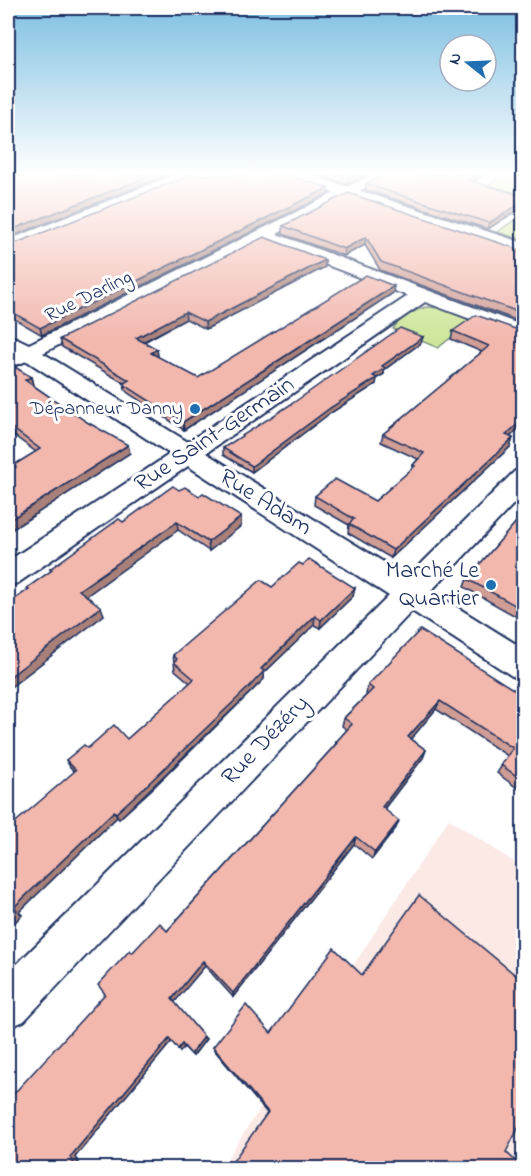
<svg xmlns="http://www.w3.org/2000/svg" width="531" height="1176" font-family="'Indie Flower',sans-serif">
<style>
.built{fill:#fbe9e6}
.green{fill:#cee69b;stroke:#748a7c;stroke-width:1.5}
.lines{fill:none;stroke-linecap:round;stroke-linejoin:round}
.street-casing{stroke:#1b2f5e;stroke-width:4}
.secondary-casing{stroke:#1b2f5e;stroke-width:5}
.street{fill:#fff;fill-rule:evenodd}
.secondary{fill:#fff;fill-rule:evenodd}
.wall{fill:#d09d95;stroke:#1b2f5e;stroke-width:1.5}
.shaded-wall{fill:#a98079;stroke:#1b2f5e;stroke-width:1.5}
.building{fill:#f2b7ad;stroke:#1b2f5e;stroke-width:1.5}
.poi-dot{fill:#1f6fb2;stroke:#fff;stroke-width:2}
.labels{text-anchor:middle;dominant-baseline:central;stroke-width:6;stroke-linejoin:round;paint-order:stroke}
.far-street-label{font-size:20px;fill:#1b2f5e;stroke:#fff}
.far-poi-label{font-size:20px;fill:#1b2f5e;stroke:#fff;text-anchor:end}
.street-label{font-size:24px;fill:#1b2f5e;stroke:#fff}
.poi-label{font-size:24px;fill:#1b2f5e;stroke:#fff;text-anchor:end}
</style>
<rect width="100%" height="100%" fill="#fff"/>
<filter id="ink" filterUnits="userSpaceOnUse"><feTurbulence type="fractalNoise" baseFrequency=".0167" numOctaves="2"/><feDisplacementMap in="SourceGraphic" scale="12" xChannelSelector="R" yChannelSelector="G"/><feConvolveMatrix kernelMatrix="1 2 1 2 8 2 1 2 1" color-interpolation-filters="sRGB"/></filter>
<g filter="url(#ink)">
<polygon class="built" points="449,819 523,868 523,1168 221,1168"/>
<g class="green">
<polygon points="506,175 523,175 523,195 488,185"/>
<polygon points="523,214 523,240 497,232"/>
<path d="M426 307 441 308 473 320 438 348 393 329C399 319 414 310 426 307Z"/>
</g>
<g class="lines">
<g class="street-casing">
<g id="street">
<polygon points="174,175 195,175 193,178 8,251 8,240"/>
<path d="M371 175H390L277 234 524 326V339L425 302 206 453 408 577 515 471 524 469V493L431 591 524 649V680L512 676 412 611 24 1021 8 1028V973L389 596 188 466 18 583 8 586V561L170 454 27 361 13 366 8 365V354L12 352 8 349V334L29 344ZM264 241 408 296 188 442 43 353Z"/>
</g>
</g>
<g class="secondary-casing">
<polygon id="secondary" points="285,175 310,175 524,243 524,255 287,178"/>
</g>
<use href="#street" class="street"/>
<use href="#secondary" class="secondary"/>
</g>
<g class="wall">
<polygon points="318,175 365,175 347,184"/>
<polygon points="384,175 484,175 473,182 524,196 524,206 488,229 366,190 366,184"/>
<polygon points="328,188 328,194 42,335 8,315 8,246"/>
<polygon points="283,226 524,251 524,323 380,270 365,245 344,256 283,234"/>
<polygon points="325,267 206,329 186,319 144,342 157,349 158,357 198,378 393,293 184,430 128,393 125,390 124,383 62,347 60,339"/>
<polygon points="453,331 524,332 524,423 510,437 513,438 510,447 391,558 348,533 349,525 314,505 315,496 375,501 412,469 413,465 418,459 381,442 383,434 482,352 451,339"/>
<polygon points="421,343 384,370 384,374 377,378 376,384 329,414 252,472 223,455 223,448"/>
<polygon points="8,365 31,377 33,385 130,453 8,532 8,472 15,467 14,465 36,452 8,431"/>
<polygon points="179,490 199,496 241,517 241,526 209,551 178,530 86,596 104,615 8,689 8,604 28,590 27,588 51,571 50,569 123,522"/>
<polygon points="524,513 524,621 464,587 467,579"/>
<polygon points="272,587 353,596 320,628 314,625 264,673 264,679 250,693 151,790 119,819 117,817 19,912 22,915 8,929 8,824 10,827 75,772 70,767 66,760 88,748 127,739 190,683 175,670 173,655"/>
<polygon points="368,685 524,696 524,793 497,773 508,756 436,709 411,739 426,750 423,758 384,809 396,828 372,859 354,844 233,997 205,966 174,1002 206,1039 193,1056 184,1047 180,1052 172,1041 75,1157 8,1168 105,994 132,953 167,931 335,745 336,742 347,730 342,726 344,718 367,695 366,694"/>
<polygon points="271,1033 506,1152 267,1113 214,1050 213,1047"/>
</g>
<g class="shaded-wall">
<polygon points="152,175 167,175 8,238 8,231"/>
<polygon points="354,175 365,175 347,184 347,178"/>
<polygon points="475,175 484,175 465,186 467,180"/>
<polygon points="328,188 328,194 42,335 40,328"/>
<polygon points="524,201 524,206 488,229 489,223"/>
<polygon points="366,237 365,245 344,256 344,249"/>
<polygon points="325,260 325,267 206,329 205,322"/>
<polygon points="394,286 393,293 184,430 183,422"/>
<polygon points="185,312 186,319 137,345 136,338"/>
<polygon points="423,337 421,343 384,370 384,374 377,378 376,384 329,414 252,472 252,466 373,376 382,366"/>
<polygon points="157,349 158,357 151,353"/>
<polygon points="31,377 33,386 25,380"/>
<polygon points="524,418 524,423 503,444 506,435"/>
<polygon points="513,438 510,447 391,558 393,550"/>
<polygon points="128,445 130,453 8,532 8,521"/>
<polygon points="241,517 241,526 209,551 208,542"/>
<polygon points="177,522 178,530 82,599 79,590"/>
<polygon points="355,588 353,596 320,628 321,620"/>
<polygon points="101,607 104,615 8,689 8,678"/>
<polygon points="315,616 314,625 264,673 264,679 119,819 116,813 261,669"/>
<polygon points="440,701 436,709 406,745 408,737"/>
<polygon points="426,750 423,758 379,815 382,807"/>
<polygon points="114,811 117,817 19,912 22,915 8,929 8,919 14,907"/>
<polygon points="399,821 396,828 372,859 375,852"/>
<polygon points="356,837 354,844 233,997 233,993"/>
<polygon points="203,961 205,966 174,1003 172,999"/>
<polygon points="204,1037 206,1039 193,1056 191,1054"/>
<polygon points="169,1039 172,1041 75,1157 82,1168 76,1168 70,1157"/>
<polygon points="182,1044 184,1047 180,1052 178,1049"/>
</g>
<g class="building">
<polygon points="8,175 152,175 8,231"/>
<polygon points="191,175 290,175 328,188 40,328 8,310 8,246"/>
<polygon points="337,175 354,175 347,178"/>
<polygon points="384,175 475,175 467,180 524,196 524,201 489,223 366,184"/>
<polygon points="348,193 524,251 524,314 381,262 366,237 344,249 283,226"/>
<polygon points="264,237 325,260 205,322 185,312 136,338 157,349 151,353 198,378 366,275 394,286 183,422 126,386 124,383 129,380 60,339"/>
<polygon points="476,315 524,332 524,418 506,435 513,438 393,550 349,524 354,519 315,496 335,479 375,501 415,466 413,465 424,453 383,434 489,346 453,331"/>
<polygon points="400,328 423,337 382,366 385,368 373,376 377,378 330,408 252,466 223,448 293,403"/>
<polygon points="10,364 31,377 25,380 87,422 128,445 8,521 8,472 16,467 14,465 40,449 8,425 8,365"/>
<polygon points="173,486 179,490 185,487 199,496 203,493 241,517 208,542 177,522 79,590 101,607 8,678 8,604 29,589 27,588 52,570 50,569 119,519 123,522"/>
<polygon points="524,513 524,610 467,579"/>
<polygon points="309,559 355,588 321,620 315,616 289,641 261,669 264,671 250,686 149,783 116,813 114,811 14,907 17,910 8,919 8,824 10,827 76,770 66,760 84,745 88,748 114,725 127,739 194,679 174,662 177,659 173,655 261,580 272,587 299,563 303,565"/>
<polygon points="420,630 524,696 524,781 501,765 513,748 440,701 408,737 426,750 382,807 399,821 375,852 356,837 233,993 203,961 172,999 204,1037 191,1054 182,1044 178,1049 169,1039 70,1157 76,1168 8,1168 8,1100 105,994 98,985 130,950 132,953 160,923 167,931 337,743 336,742 352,724 344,718 373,689 368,685"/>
<polygon points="419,895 524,982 524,1117 506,1152 523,1168 228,1168 268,1112 213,1047 246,1005 271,1033 334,948 362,975"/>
</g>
</g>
<linearGradient id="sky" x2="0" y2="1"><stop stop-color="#7dbfe1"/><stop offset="0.51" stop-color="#fff"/><stop offset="1" stop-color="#fff" stop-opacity="0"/></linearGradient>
<rect width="531" height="340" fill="url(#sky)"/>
<g class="poi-dot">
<circle cx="195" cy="409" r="6"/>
<circle cx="491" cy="585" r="6"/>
</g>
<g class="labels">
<g class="far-street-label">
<text transform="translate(89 297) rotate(-26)">Rue Darling</text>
</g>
<g class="far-poi-label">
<text x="183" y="409">Dépanneur Danny</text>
</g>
<g class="street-label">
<text transform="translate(215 435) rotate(-34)">Rue Saint-Germain</text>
<text transform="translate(265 503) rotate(32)">Rue Adam</text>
<text transform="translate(266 741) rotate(-46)">Rue Dézéry</text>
</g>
<g class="poi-label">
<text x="479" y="571">Marché Le<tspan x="479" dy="28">Quartier</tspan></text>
</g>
</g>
<rect width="531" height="1176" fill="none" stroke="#fff" stroke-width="30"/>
<rect x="15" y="15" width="501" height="1146" fill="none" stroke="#1b2f5e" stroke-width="2" filter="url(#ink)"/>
<g transform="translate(468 63) rotate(288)"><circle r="28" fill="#ffffff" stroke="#a4acbf" stroke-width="1.5"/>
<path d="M0-4.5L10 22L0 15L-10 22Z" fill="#1f6fb2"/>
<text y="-9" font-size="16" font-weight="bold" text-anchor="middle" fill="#1b2f5e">N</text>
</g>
</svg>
